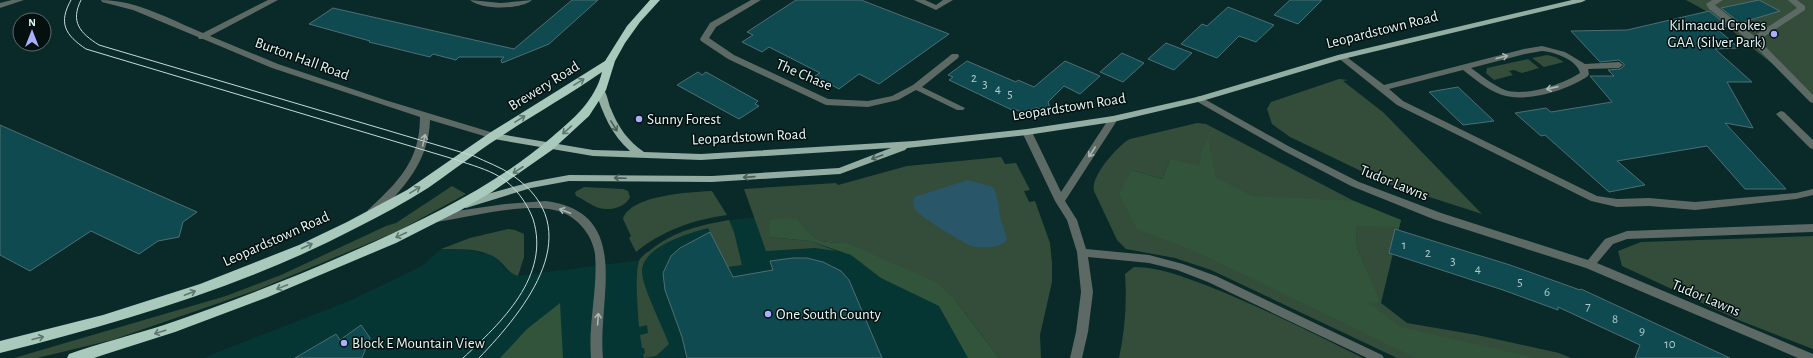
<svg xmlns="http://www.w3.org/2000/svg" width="1813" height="358" font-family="'Alegreya Sans',sans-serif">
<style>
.built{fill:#063633}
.green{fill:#344d3a;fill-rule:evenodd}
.forest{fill:#32543b}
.water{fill:#295769}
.building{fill:#104a51;stroke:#4e6e73}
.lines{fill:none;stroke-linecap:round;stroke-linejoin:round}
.minor{fill:#5c6964;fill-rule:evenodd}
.major{fill:#93ada3;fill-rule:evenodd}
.highway{fill:#a9c9bc;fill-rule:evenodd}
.tram{stroke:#c7dbd9;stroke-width:1}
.oneway{stroke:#a8b8b4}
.oneway2{stroke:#5f766e}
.oneway3{stroke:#4c5e59}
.poi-dot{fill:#abaffb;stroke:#04100f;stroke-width:1.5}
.labels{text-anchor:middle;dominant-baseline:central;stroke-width:3;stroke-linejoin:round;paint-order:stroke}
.number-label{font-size:13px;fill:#b0cccd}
.poi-label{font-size:15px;fill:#e6f8f6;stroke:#04100f;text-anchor:start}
.street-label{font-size:15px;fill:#e6f8f6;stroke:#04100f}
</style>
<rect width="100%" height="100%" fill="#092a28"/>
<polygon class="built" points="782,215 936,282 1000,358 203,358 349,301 422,266 441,249 461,249 489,254 498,259 507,271 518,276 640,260 655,247 675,234 688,229 729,220"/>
<g class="green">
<polygon points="1686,0 1813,0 1813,95 1756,51 1715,16"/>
<polygon points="1547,55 1555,57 1564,62 1544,67 1532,58"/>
<polygon points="1528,59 1539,68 1522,73 1514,70 1509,71 1513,75 1494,80 1486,73 1487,68"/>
<polygon points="1339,79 1348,80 1343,81 1384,113 1482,214 1386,183 1290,137 1272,124 1267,109 1271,102"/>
<path d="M1197 123 1206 124 1354 201 1401 220 1381 303 1407 323 1477 335 1559 353 1571 358H1397L1211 270 1175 258 1126 249 1117 240 1094 191C1090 177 1118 145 1130 139ZM1170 159 1265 206 1354 201 1357 247 1380 302 1132 170 1162 179Z"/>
<path d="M1001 157 1005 164 1016 163 1030 190 1024 191 1029 202 1035 201 1050 243 1052 263V282L1040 335 1041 358H999L956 301 844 242C818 244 813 239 797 220L769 237 810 241 836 251 815 248 766 251 744 189 836 183 838 185 907 166Z"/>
<polygon points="452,186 466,194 398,231 257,290 112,340 37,358 14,358 226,296 281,275 386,226 396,223"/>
<path d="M584 187 623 189 628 191 630 197C625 208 609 211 599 208 592 206 583 199 576 196L575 192Z"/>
<path d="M712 191 727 215C693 220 663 230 636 252L629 238 631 236 623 219C630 195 691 192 712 191Z"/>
<path d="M729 220 734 232 742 265 728 267 708 228C689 233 641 247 642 272 642 286 663 328 669 344L656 356 644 358 643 354 645 353 644 348H642L640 335 648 333 647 325 639 327C638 312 634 270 640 259 643 255 648 252 652 249 675 231 701 225 729 220Z"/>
<path d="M508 229 515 230 524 234V257L518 276C506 272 506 265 496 258 481 248 459 249 441 249L470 238Z"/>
<polygon points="1813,236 1813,349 1741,321 1622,266 1618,251 1641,242"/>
<path d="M1134 267C1161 267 1183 277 1208 286 1261 307 1312 333 1363 358H1119C1125 330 1127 303 1125 274Z"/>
</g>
<g class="forest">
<polygon points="1208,137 1215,177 1252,196 1354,201 1401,220 1399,227 1356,226 1357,247 1381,303 1366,301 1401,327 1536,358 1416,358 1195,251 1137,229 1119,194 1132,170 1162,179 1170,159 1200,166 1201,153"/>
<path d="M785 218 797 219C813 239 818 244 844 242L936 282 956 301 999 358H968L939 306 881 278 851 255 810 241 769 237 770 220Z"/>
<polygon points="560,303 563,358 500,358 527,329"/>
</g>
<path class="water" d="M968 180 993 187C1000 201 998 209 1001 221 1003 228 1006 233 1007 240 999 249 983 248 972 246 963 243 920 217 915 209 913 204 913 202 914 197Z"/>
<g class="building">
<polygon points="572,0 598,0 549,44 502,63 501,60 504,57 459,57 456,60 433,54 430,57 369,42 370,41 309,24 333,8 514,49"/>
<polygon points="796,0 861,0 949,34 879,84 859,74 839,89 815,76 820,73 769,47 762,52 742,42 753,35 747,32"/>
<polygon points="1290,0 1322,0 1298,24 1274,15"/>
<polygon points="1759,0 1780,11 1740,23 1721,8"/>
<polygon points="1228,7 1274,25 1256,42 1239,36 1217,58 1181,44 1202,24 1207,26"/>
<polygon points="1709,11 1728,26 1717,29 1739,48 1715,49 1752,82 1727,82 1753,128 1725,123 1786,189 1745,189 1707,146 1617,161 1645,185 1609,192 1545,135 1541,136 1515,113 1546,108 1551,112 1612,102 1590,76 1614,76 1608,70 1620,69 1624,66 1624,64 1619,60 1600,62 1571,31 1627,30"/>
<polygon points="1166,43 1192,53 1174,70 1148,59"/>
<polygon points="1122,53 1144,63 1123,82 1100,72"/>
<polygon points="967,61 1016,82 1018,80 1034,87 1065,61 1100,76 1080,94 1064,86 1048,102 1051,111 1036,108 1024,113 1014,109 1012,110 949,80 953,77 948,75"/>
<polygon points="698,72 702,75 706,72 758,101 755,104 759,106 739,119 677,85"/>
<polygon points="1458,87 1494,121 1463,125 1429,92"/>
<polygon points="0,125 197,212 183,222 179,237 158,241 139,254 91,231 30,271 0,255"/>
<polygon points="1395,229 1510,265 1580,290 1581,289 1730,358 1635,358 1640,345 1558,307 1558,310 1503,290 1389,253"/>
<polygon points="710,232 733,277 773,270 770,261 793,258 807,258 823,262 841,271 849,280 882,358 687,358 682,337 665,290 663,273 671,256 680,248"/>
<polygon points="361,325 370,338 362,358 295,358 336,334 340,340"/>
</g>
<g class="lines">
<g class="minor">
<polygon points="12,0 24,0 0,8 0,3"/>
<path d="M101 0C137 0 171 20 203 33L268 0H278L210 36 278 64 385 100 497 134 499 136 494 139 430 120C429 161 404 188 376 216H368L367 213 368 210C398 182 420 161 420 117L272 68 203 39H199L198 37 133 10 102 2Z"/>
<path d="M470 0 501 3 532 0C521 10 481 10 470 0Z"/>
<polygon points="751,0 761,0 716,27 709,38 734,55 828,99 868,101 892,96 913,85 952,54 958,54 959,56 958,58 922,87 965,108 963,110 957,110 916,90 898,100 868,107 826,105 728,59 701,41 700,39 710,23"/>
<polygon points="914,0 925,0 936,5 943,0 953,0 936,10"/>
<polygon points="1712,0 1723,0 1715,5 1754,36 1797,8 1788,0 1797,0 1805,6 1805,10 1759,40 1813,95 1813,103 1810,102 1751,42 1709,9 1706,4"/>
<path d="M1542 46 1565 52 1585 64 1619 62 1623 65 1619 68 1588 69 1589 74 1588 76C1568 90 1527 103 1502 95 1487 90 1475 79 1463 70L1389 89 1403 101 1597 196 1617 199 1649 198 1695 202 1796 193 1813 189V195L1796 199 1695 210 1649 206 1617 207 1591 201 1397 105 1337 57 1338 55H1344L1384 85 1524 49ZM1542 51C1555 52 1577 60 1580 73 1563 84 1526 97 1505 90 1493 85 1482 76 1471 68L1525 54Z"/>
<polygon points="1199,96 1290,147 1359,182 1441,213 1588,260 1605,239 1627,231 1813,224 1813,232 1627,239 1613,244 1597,263 1813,354 1813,358 1798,358 1586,268 1433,219 1351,186 1284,151 1196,101 1194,99 1196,97"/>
<polygon points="1781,111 1784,112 1813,140 1813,149 1810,148 1776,114"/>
<polygon points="1113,116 1118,119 1065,201 1077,220 1086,249 1149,255 1183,264 1216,276 1382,355 1384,358 1367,358 1208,282 1177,270 1149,263 1088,257 1093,292 1088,332 1082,358 1070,358 1076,332 1081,292 1077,252 1067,220 1055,201 1022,132 1027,129 1032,132 1061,192 1110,117"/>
<path d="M546 201C634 213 597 299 603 358H591C588 323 598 289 595 254 592 233 575 214 554 210 521 203 470 217 436 222L431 218 436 214 505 204Z"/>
</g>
<path class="major" d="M1572 0H1586L1582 2 1343 59 1202 101 1113 122 1027 135 907 148 905 150 840 174 712 182 569 181 531 188 466 208 461 204 462 201 531 182 569 175 712 176 839 168 891 148 701 160 593 156 494 139 489 136 494 133 593 150 630 151C611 134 603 114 595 90L600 87C607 89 608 103 611 109 618 127 628 141 644 152L701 154 914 141 1027 129 1113 116 1197 97 1338 55Z"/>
<path class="highway" d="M650 0H660L640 22 625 43 615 61 606 90 589 116 552 150 492 192 461 210 396 243 268 297 175 332 106 354 94 358H67L69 354C100 343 132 335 164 325 235 301 305 273 374 242 436 214 500 182 552 137 573 119 595 101 602 72 569 95 533 115 500 137 475 153 453 171 428 188 406 202 382 215 358 227 246 286 123 322 0 353V341L103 315 200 284 299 245 347 222 407 190 491 132 605 61 627 26Z"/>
<g class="tram">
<path d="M71 0C58 23 65 35 86 49L457 160C471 165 487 169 500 177 515 186 527 203 533 219 551 276 501 323 463 358"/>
<path d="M81 0C70 22 80 33 99 45L474 156C486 162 501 167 512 175 591 229 526 309 479 358"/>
</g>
</g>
<defs><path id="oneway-shaft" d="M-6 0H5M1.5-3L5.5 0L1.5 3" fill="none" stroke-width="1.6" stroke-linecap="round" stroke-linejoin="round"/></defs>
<g class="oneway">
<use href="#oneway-shaft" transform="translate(1502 57) rotate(-14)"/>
<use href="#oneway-shaft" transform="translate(1552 88) rotate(167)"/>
<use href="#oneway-shaft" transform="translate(424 140) rotate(-77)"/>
<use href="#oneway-shaft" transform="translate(1092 152) rotate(123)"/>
<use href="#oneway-shaft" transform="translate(565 211) rotate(-159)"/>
<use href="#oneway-shaft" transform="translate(598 319) rotate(-86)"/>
</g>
<g class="oneway2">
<use href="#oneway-shaft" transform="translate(579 82) rotate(-31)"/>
<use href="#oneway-shaft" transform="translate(520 119) rotate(-32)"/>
<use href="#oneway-shaft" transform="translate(567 130) rotate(138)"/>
<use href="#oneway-shaft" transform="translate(518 170) rotate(147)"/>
<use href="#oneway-shaft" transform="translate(415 190) rotate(-31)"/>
<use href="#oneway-shaft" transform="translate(401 235) rotate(155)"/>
<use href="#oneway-shaft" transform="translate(307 246) rotate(-24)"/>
<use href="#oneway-shaft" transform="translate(282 287) rotate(158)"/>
<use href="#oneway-shaft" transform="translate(190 293) rotate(-21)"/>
<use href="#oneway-shaft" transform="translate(160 332) rotate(162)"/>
<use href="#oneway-shaft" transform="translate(38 338) rotate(-14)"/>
</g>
<g class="oneway3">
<use href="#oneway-shaft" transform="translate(614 126) rotate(58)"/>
<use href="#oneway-shaft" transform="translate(877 157) rotate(160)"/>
<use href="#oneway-shaft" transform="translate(749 177) rotate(176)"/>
<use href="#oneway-shaft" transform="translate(620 178) rotate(-178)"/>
</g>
<g class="poi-dot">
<circle cx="1774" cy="34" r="4"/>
<circle cx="639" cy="119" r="4"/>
<circle cx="768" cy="314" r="4"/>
<circle cx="344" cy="343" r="4"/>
</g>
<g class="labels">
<g class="number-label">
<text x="974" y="78">2</text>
<text x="985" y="84">3</text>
<text x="998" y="89">4</text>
<text x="1010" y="94">5</text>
<text x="1404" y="245">1</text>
<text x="1428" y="253">2</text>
<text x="1453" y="261">3</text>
<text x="1478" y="269">4</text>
<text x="1520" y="282">5</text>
<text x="1547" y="292">6</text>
<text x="1588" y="306">7</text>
<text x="1615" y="319">8</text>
<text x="1642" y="331">9</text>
<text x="1670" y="344">10</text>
</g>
<g class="poi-label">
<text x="1766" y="25" text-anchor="end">Kilmacud Crokes<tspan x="1766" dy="17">GAA (Silver Park)</tspan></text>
<text x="647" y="119">Sunny Forest</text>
<text x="776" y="314">One South County</text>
<text x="352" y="343">Block E Mountain View</text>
</g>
<g class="street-label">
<text transform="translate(1382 30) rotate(-14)">Leopardstown Road</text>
<text transform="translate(302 59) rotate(20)">Burton Hall Road</text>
<text transform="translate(804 75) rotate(23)">The Chase</text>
<text transform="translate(544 86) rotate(-32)">Brewery Road</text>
<text transform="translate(1069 107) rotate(-9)">Leopardstown Road</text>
<text transform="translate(749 137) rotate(-3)">Leopardstown Road</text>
<text transform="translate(1394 183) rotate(22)">Tudor Lawns</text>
<text transform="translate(276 239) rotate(-24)">Leopardstown Road</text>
<text transform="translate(1706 298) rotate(23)">Tudor Lawns</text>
</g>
</g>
<g transform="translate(32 32)"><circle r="19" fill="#04100f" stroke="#5e6d6b"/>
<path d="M0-3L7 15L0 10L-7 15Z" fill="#abaffb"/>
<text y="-6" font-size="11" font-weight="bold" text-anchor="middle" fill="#e6f8f6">N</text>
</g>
</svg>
